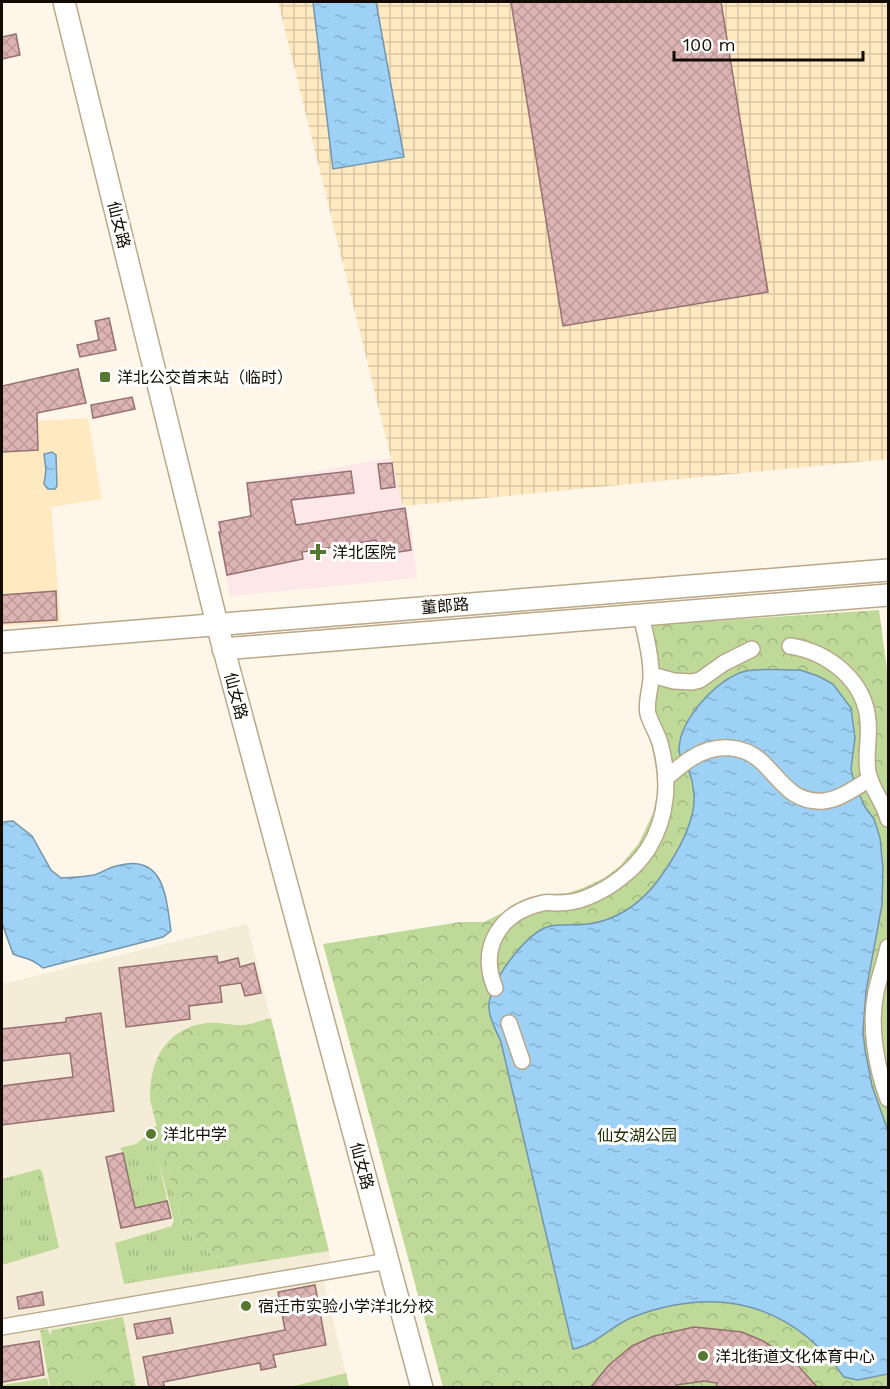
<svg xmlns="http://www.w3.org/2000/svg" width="890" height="1389" font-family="'Work Sans','Noto Sans SC',sans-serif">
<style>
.built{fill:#fee9c1}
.industrial{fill:url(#industrial-grid)}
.education{fill:#f5ecd7}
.medical{fill:#fde7e9}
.grass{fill:url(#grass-tufts)}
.park{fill:url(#park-crowns)}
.pitch{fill:#bed998}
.water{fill:url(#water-ripples);stroke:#7396ad;stroke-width:1.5}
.building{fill:url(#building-cross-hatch);stroke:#967170;stroke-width:1.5}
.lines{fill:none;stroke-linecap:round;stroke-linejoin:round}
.street-casing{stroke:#b9a889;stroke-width:18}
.secondary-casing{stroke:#b9a889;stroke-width:24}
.street{stroke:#fff;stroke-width:15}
.secondary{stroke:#fff;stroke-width:21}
.poi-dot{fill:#55772e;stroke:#fff;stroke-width:2}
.labels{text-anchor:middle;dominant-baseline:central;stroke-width:6;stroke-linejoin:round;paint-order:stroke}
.street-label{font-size:16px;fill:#110b02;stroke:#fff}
.poi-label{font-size:16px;fill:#110b02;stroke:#fff;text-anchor:start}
.park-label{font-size:16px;fill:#202f00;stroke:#fff}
</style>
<defs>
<pattern id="industrial-grid" width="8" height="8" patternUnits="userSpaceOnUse" patternTransform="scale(1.5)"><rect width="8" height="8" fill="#fee9c1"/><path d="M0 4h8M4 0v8" fill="none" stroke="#d9c6a4"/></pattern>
<pattern id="grass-tufts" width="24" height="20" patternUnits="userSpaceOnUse" patternTransform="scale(1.5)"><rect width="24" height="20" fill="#bed998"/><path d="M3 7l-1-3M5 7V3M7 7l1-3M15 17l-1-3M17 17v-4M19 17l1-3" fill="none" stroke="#a2b981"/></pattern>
<pattern id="park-crowns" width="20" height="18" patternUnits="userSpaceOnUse" patternTransform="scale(1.5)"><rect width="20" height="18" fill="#bed998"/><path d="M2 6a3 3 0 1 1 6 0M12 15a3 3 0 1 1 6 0" fill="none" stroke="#a2b981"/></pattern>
<pattern id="water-ripples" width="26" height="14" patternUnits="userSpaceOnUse" patternTransform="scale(1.5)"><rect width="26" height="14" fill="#9dd1f6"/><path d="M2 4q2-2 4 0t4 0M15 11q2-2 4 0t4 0" fill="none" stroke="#86b2d1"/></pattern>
<pattern id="building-cross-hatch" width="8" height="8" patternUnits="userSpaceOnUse" patternTransform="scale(1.5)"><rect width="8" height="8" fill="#dcb4b3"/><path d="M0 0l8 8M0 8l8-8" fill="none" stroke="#bc9998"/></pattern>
</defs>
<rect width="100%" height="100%" fill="#fdf6e9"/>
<polygon class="built" points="88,418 102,499 51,507 61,623 2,626 2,423"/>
<polygon class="industrial" points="278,2 888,2 888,459 403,506"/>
<g class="education">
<polygon points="247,924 331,1261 2,1319 2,981 6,983"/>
<polygon points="323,1278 349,1387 2,1388 2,1335"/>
</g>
<polygon class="medical" points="391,458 403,506 411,526 417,578 230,596 216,523 251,516 247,483"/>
<g class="grass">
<polygon points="157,1126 182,1224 198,1244 212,1255 228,1263 240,1265 124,1284 115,1243 172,1226 174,1222 159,1161 167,1201 135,1208 123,1153 120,1148 136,1144 148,1134 152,1135 154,1127"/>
<polygon points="40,1169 42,1172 59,1248 2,1265 2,1179"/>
<polygon points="346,1373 349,1387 294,1387 294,1386"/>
</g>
<g class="park">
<polygon points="879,610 888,677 888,1387 443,1387 323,944 460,922 484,922 526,901 549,894 568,893 583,888 604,878 620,866 639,843 653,813 659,786 651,742 639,713 644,680 637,626"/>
<path d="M271 1018 329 1251 240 1265 228 1263 212 1255 198 1244 182 1224 150 1100C149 1062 165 1028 207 1023 221 1022 233 1026 244 1025 252 1024 262 1020 271 1018Z"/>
<polygon points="123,1317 136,1387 50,1387 40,1330 48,1329 50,1335 52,1330"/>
</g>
<g class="pitch">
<polygon points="106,1362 109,1378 75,1384 72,1368"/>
<polygon points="47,1378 49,1387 2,1387 2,1385"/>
</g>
<g class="water">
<polygon points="313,2 376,2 404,157 333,169"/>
<polygon points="52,452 56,455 57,486 55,489 48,489 44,484 46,470 44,454"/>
<path d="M800 670 818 676 833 684 851 708 855 738 851 769 854 782 865 807 874 819 880 838 883 868 882 905 866 991 863 1032 865 1050 872 1086 888 1131V1374L858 1380 844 1377C791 1303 717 1285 633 1317 612 1325 596 1345 573 1349L501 1042C497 1032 489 1019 489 1008 487 985 525 934 547 927 560 923 575 926 588 924 615 921 640 904 656 883 671 863 686 839 692 815 696 801 694 784 689 771 686 765 681 760 680 755 673 725 718 677 746 671 763 668 783 670 800 670Z"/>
<path d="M13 821 32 836 51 870 61 878C72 878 83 877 94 875 101 873 108 868 116 866 164 852 166 896 171 931L163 937 43 968C29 957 28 960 13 954L2 923V822Z"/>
</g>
<g class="building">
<polygon points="511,2 721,2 768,292 563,326"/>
<polygon points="16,34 20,55 2,59 2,37"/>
<polygon points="109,318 116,350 80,357 77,345 99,340 95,321"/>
<polygon points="78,369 86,403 37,413 38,450 2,452 2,386"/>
<polygon points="132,397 135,409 93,418 91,405"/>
<polygon points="392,463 395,487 381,489 378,464"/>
<polygon points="351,471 354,493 291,500 296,525 405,508 411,550 379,555 376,540 302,552 303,559 227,575 219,532 221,532 219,522 251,516 247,483"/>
<polygon points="56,591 57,620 2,623 2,595"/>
<polygon points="217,956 218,963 238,958 240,967 254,963 261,993 245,996 241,983 220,986 222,1002 189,1006 190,1019 126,1027 119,968"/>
<polygon points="101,1013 114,1111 2,1125 2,1086 73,1077 70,1053 2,1061 2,1029 66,1022 66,1018"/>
<polygon points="123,1153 135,1208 167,1201 171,1218 121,1228 106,1157"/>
<polygon points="315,1285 326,1345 273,1355 276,1367 261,1370 260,1363 163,1382 165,1388 149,1388 143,1357 285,1330 278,1292"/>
<polygon points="42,1292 44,1305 19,1309 17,1297"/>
<polygon points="170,1318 173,1333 137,1339 134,1324"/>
<polygon points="694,1327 742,1332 763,1341 792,1359 818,1388 716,1388 717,1383 704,1381 676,1385 677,1388 590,1388 609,1365 632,1346 654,1336"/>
<polygon points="39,1341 44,1375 2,1382 2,1347"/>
</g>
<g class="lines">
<g class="street-casing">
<g id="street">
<path d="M790 646C828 652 865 680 868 721 870 738 865 755 868 772 871 789 884 802 888 819"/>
<polyline points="652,675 674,681 692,682 700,680 724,663 752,649"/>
<path d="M666 778C675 771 683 763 692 758 715 743 745 744 764 764 783 783 793 803 824 801 841 799 856 787 870 779"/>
<path d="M888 947C885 962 879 977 876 992 869 1026 876 1067 888 1099"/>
<path d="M495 988C478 946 501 912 543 903 548 902 552 903 557 903 567 903 579 901 588 897 611 888 634 870 648 849 668 817 670 779 660 743 657 733 651 724 648 714 645 702 652 686 651 673 651 654 645 634 641 615"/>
<polyline points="509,1023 522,1061"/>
<polyline points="2,1327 388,1261"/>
</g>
</g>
<g class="secondary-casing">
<g id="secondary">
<polyline points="64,2 217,624 422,1388"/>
<polyline points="2,642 888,570"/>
<polyline points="223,649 888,595"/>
</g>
</g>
<use href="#street" class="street"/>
<use href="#secondary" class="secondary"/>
</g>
<g class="poi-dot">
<rect x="99" y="371" width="12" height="12" rx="3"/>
<path d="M315 543h6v6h6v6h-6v6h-6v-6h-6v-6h6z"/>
<circle cx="151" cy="1134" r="6"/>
<circle cx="246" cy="1306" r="6"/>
<circle cx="703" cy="1356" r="6"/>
</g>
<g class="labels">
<g class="street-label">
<text transform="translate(119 225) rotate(76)">仙女路</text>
<text transform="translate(445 606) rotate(-5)">董郎路</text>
<text transform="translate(236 696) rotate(75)">仙女路</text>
<text transform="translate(362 1166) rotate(75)">仙女路</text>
</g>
<g class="poi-label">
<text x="117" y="377">洋北公交首末站（临时）</text>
<text x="332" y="552">洋北医院</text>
<text x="163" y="1134">洋北中学</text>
<text x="258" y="1306">宿迁市实验小学洋北分校</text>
<text x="715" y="1356">洋北街道文化体育中心</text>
</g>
<g class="park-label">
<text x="637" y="1135">仙女湖公园</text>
</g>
</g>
<rect width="890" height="1389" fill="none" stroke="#110b02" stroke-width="6"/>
<path d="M674 51v9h189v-9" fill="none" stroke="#110b02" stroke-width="3"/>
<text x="683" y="51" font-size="18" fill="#110b02" stroke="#ffffff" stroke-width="4.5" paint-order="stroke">100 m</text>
</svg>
